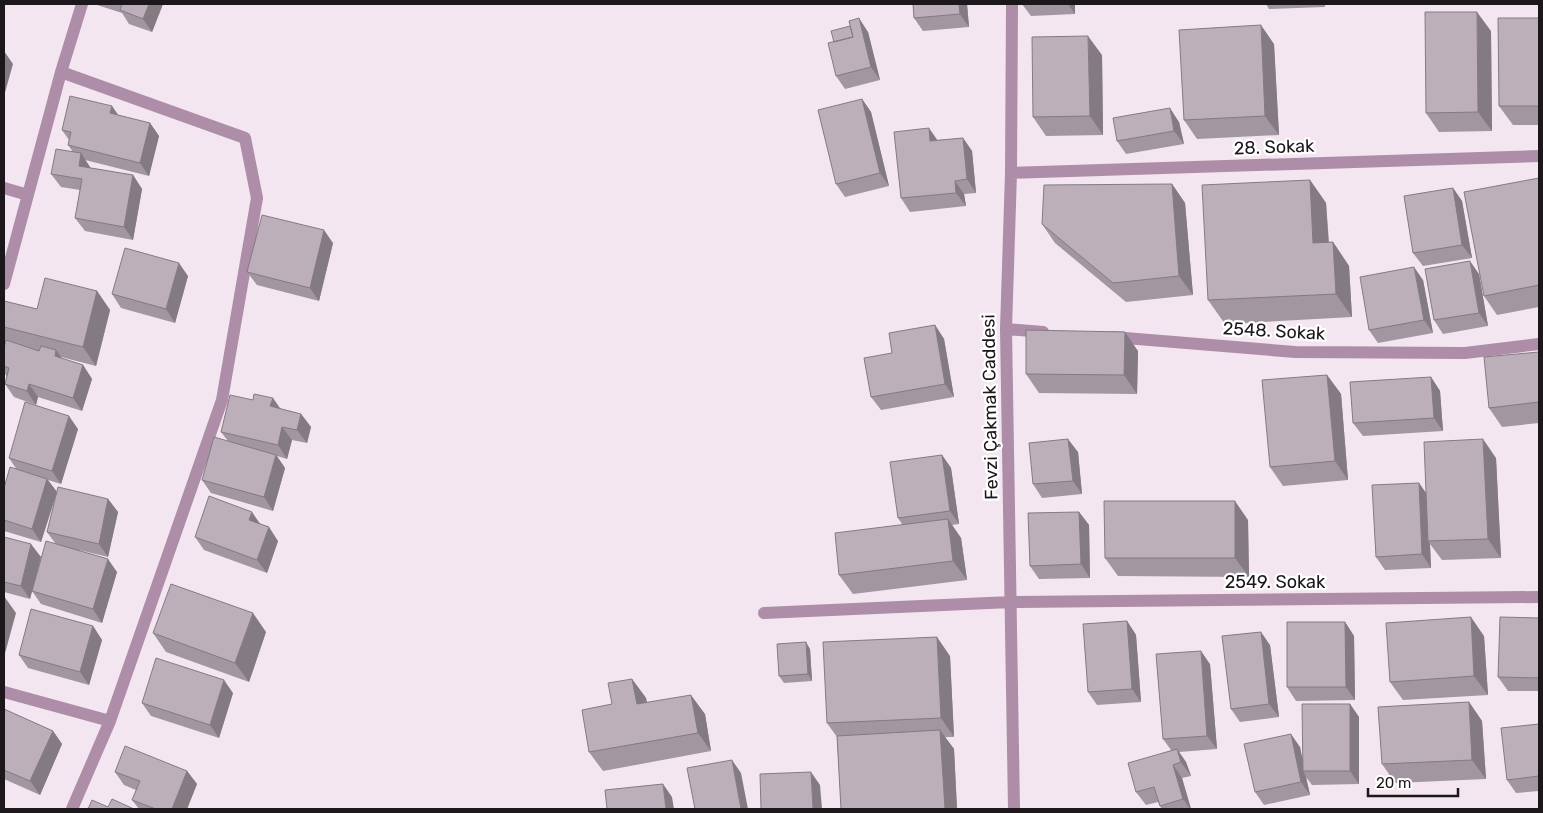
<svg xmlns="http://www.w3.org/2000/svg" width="1543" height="813" font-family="Rubik,sans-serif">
<rect width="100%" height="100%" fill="#f3e6f1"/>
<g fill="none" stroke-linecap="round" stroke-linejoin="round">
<path stroke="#ad8da8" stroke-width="12" d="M1012,4L1011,173L1006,329L1014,809
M61,72L245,138L257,198L222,400L110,721L72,809
M1011,173L1539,156
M4,188L28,195
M4,284L61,72L82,4
M1006,329L1043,332
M1113,337L1295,352L1465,353L1539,344
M764,613L1011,602L1539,597
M4,692L110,721"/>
</g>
<path fill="#a296a0" d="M97,4H163L152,32L129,24L122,13L97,5Z
M913,4H967L969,27L923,31L914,18Z
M1022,4H1075V14L1031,16Z
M1266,4H1325V7L1269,9Z
M1539,18V125H1513L1499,106Z
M1491,31L1492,131L1439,132L1426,113Z
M868,32L880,80L845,89L836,76Z
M1274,44L1279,135L1197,139L1184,120Z
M1102,55L1103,135L1046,136L1033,117Z
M862,99L871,112L889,186L845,197L836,184Z
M118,116L150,123L159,136L149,176L85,160L90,167V168L133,175L142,189L133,240L85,231L75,218L80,190L61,187L51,174L73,152L68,145L69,140L62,130Z
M1179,122L1184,144L1126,154L1117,141Z
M963,138L972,151L976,193L964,194L966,206L910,212L901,198L938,140Z
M1539,178V307L1497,315L1484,296Z
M1310,180L1326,203L1329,242H1333L1349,266L1352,317L1225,324L1208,300Z
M1172,184L1185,203L1193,295L1126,302L1055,243L1042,224Z
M1453,188L1462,201L1472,258L1423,266L1413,253Z
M333,243L319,301L257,285L247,272Z
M1479,274L1488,326L1443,334L1434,320Z
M188,276L175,323L121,308L112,294Z
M1423,280L1433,333L1378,343L1369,330Z
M97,291L110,310L96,366L61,357L62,359L83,365L92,379L82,411L38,397L36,405L14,397L5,384L7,377L4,372V348L6,342L4,339V301L37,309Z
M935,325L944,339L954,397L881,410L871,397L892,353Z
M1138,351L1137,394L1039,393L1026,374Z
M1539,352V423L1502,427L1489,408Z
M1327,375L1341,394L1348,480L1283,486L1270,467Z
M1431,377L1440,391L1443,431L1363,436L1353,423Z
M280,409L301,414L311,427L307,443L292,440L287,459L277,456L285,468L273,511L211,493L202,480L228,441L221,432Z
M78,429L61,484L48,480L57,492L41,542L4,531V488L17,470L9,458Z
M1078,452L1082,494L1042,498L1033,484Z
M942,455L951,468L959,524L952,525L961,538L967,580L853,594L839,575L902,524L898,518Z
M1496,458L1501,558L1442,560L1430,544L1431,568L1385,570L1376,557L1419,483L1426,493Z
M108,499L118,512L108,557L79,550L117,572L102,623L41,604L32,591L30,599L4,592V537L41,557L36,577L55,543L47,532Z
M1079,512L1089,525L1090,578L1039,579L1030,566Z
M1248,520L1249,577L1118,576L1105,558Z
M261,525L278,541L267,573L204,550L195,537Z
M1539,618V691H1508L1498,677Z
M1127,621L1136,635L1141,702L1097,705L1088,692Z
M1345,622L1354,636L1355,700L1296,701L1287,687Z
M93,626L102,640L89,685L28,668L19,655Z
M266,632L249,682L166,652L153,633Z
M1484,636L1488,695L1403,700L1390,682Z
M1270,645L1279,717L1240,722L1231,709Z
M810,649L812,681L784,683L779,676Z
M950,656L954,737H945L954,749L957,809H841L837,737L827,723Z
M1210,664L1217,749L1179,752L1186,762L1191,776L1182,778L1191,809H1162L1160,806L1158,802L1146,805L1136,792L1171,750L1163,739Z
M632,679L646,698L647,703L705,714L711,751L603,771L589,752L612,704Z
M233,693L219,738L151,716L142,703Z
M1469,702L1482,721L1486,779L1395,783L1382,764Z
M1350,704L1359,717V784L1312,785L1306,777L1310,795L1264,805L1255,792L1300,747L1302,758Z
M4,709L53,731L62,744L40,795L4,779Z
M1539,724V791L1516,793L1507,780Z
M187,771L197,784L187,809H139L132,800L136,790L124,785L115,772Z"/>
<path fill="#847a82" d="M149,4H163L152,32L143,19Z
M959,4H967L969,27L960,14Z
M1068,4H1075V14Z
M1477,12L1491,31L1492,131L1478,112Z
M859,18L868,32L880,80L871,67Z
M1261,25L1274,44L1279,135L1265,116Z
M1088,36L1102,55L1103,135L1090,116Z
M4,51L13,64L4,96Z
M862,99L871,112L889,186L880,173Z
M112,106L121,119L110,113Z
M1170,108L1179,122L1184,144L1174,131Z
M150,123L159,136L149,176L140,163Z
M929,128L938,141H930Z
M963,138L972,151L976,193L967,179Z
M81,153L90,167L88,179L79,166Z
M133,175L142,189L133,240L124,227Z
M1310,180L1326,203L1330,267L1313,243Z
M955,181L964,194L966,206L956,193Z
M1172,184L1185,203L1193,295L1179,276Z
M1453,188L1462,201L1472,258L1462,245Z
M324,230L333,243L319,301L310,288Z
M1333,242L1349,266L1352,317L1336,294Z
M1470,261L1479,274L1488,326L1479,313Z
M179,263L188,276L175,323L166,309Z
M1414,267L1423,280L1433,333L1424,320Z
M97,291L110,310L96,366L83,347Z
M935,325L944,339L954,397L945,384Z
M1125,332L1138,351L1137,394L1124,375Z
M56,350L66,364L55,356Z
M83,365L92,379L82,411L73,398Z
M1327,375L1341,394L1348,480L1335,461Z
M1431,377L1440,391L1443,431L1434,418Z
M29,384L38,397L36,405L27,391Z
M273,398L282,411L270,406Z
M301,414L311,427L307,443L297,430Z
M69,416L78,429L61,484L52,471Z
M282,427L292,440L287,459L278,445Z
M1068,439L1078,452L1082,494L1073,481Z
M1483,439L1496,458L1501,558L1488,539Z
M276,455L285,468L273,511L264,497Z
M942,455L951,468L959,524L950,511Z
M47,479L57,492L41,542L32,529Z
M1419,483L1428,496V541L1430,544L1431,568L1422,554Z
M108,499L118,512L108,557L99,544Z
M1235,501L1248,520L1249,577L1235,558Z
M252,512L261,525L249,520Z
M1079,512L1089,525L1090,578L1081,564Z
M948,519L961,538L967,580L953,561Z
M269,527L278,541L267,573L257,560Z
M31,544L41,557L30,599L21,586Z
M108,559L117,572L102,623L93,609Z
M4,596L16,613L4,657Z
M253,613L266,632L249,682L235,663Z
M1471,617L1484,636L1488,695L1474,676Z
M1127,621L1136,635L1141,702L1132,689Z
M1345,622L1354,636L1355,700L1346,687Z
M93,626L102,640L89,685L80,672Z
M1261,632L1270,645L1279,717L1269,704Z
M937,637L950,656L954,737L941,718Z
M806,642L810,649L812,681L808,674Z
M1201,651L1210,664L1217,749L1207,736Z
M632,679L646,698L651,723L637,704Z
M224,680L233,693L219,738L210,725Z
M691,695L705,714L711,751L698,733Z
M1469,702L1482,721L1486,779L1472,760Z
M1350,704L1359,717V784L1350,771Z
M940,730L954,749L957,809H945Z
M53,731L62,744L40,795L30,781Z
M1291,734L1300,747L1305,771H1303L1306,777L1310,795L1301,782Z
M1177,749L1186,762L1191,776L1181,762Z
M732,760L741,773L748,809H741Z
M1173,765L1182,778L1191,809H1190L1183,799Z
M187,771L197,784L187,809H172Z
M811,772L820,785L822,809H813Z
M663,784L672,797L674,809H666Z"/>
<path fill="#bcafba" stroke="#847a82" d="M122,4H149L143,19L120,10Z
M913,4H959L960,14L914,18Z
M1425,12H1477L1478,112L1426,113Z
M859,18L871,67L836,76L828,43L853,37L849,21Z
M1498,18H1539V106H1499Z
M1261,25L1265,116L1184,120L1179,30Z
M850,26L853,37L834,42L831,31Z
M1088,36L1090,116L1033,117L1032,37Z
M70,96L112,106L110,113L150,123L140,163L68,145L71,132L62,130Z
M862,99L880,173L836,184L818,110Z
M1170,108L1174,131L1117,141L1113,118Z
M929,128L930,141L963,138L967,179L955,181L956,193L901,198L894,132Z
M56,149L81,153L79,166L133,175L124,227L75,218L82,179L51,174Z
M1539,178V285L1484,296L1464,192Z
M1310,180L1313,243L1333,242L1336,294L1208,300L1202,185Z
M1172,184L1179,276L1113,283L1042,224L1044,185Z
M1453,188L1462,245L1413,253L1404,196Z
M262,215L324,230L310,288L247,272Z
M125,248L179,263L166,309L112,294Z
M1470,261L1479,313L1434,320L1425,269Z
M1414,267L1424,320L1369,330L1360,277Z
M45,278L97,291L83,347L4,327V301L37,309Z
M935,325L945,384L871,397L864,358L892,353L889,333Z
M1026,330L1125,332L1124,375L1026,374Z
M6,340L39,351L41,346L56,350L55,356L83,365L73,398L29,384L27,391L5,384L9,368L4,366V348Z
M1539,352V402L1489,408L1484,357Z
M1327,375L1335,461L1270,467L1262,380Z
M1431,377L1434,418L1353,423L1350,382Z
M254,394L273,398L270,406L301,414L297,430L282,427L278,445L221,432L230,395L253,400Z
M25,402L69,416L52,471L9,458Z
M214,437L276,455L264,497L202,480Z
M1068,439L1073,481L1033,484L1029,443Z
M1483,439L1488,539L1428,541L1424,442Z
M942,455L950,511L898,518L890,462Z
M10,467L47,479L32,529L4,520V488Z
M1419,483L1422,554L1376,557L1372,485Z
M58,487L108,499L99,544L47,532Z
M209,496L252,512L249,520L269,527L257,560L195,537Z
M1104,501H1235V558H1105Z
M1079,512L1081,564L1030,566L1028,513Z
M948,519L953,561L839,575L835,533Z
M4,537L31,544L21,586L4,582Z
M46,541L108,559L93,609L32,591Z
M171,584L253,613L235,663L153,633Z
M31,609L93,626L80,672L19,655Z
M1471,617L1474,676L1390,682L1386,623Z
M1500,617L1539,618V678L1498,677Z
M1127,621L1132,689L1088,692L1083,624Z
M1287,622H1345L1346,687H1287Z
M1261,632L1269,704L1231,709L1222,636Z
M937,637L941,718L827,723L823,642Z
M806,642L808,674L779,676L777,644Z
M1201,651L1207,736L1163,739L1156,654Z
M156,658L224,680L210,725L142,703Z
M632,679L637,704L691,695L698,733L589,752L582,710L612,704L608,683Z
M1469,702L1472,760L1382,764L1378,707Z
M1302,704H1350V771H1303Z
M4,709L53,731L30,781L4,770Z
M1539,724V776L1507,780L1501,728Z
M940,730L945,809H841L837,736Z
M1291,734L1301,782L1255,792L1244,744Z
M125,746L187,771L172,809H156L132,800L140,781L115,772Z
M1177,749L1181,762L1173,765L1183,799L1160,806L1154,787L1136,792L1128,763Z
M732,760L741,809H695L687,768Z
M811,772L813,809H761L760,774Z
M663,784L666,809H607L605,790Z
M112,799L134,809H88L92,800L108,807Z"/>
<g text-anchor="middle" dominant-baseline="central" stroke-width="4.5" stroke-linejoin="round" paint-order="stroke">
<g font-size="18" fill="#1c171b" stroke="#fff">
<text transform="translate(1274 147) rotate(-2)">28. Sokak</text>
<text transform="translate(1274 331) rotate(3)">2548. Sokak</text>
<text transform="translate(990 407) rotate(-91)">Fevzi Çakmak Caddesi</text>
<text x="1275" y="582">2549. Sokak</text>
</g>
</g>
<rect width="1543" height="813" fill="none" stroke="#1c171b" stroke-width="10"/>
<path d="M1368 788v8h90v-8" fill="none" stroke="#1c171b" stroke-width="2.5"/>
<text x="1376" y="788" font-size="15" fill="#1c171b" stroke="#ffffff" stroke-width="4" paint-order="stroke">20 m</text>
</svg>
